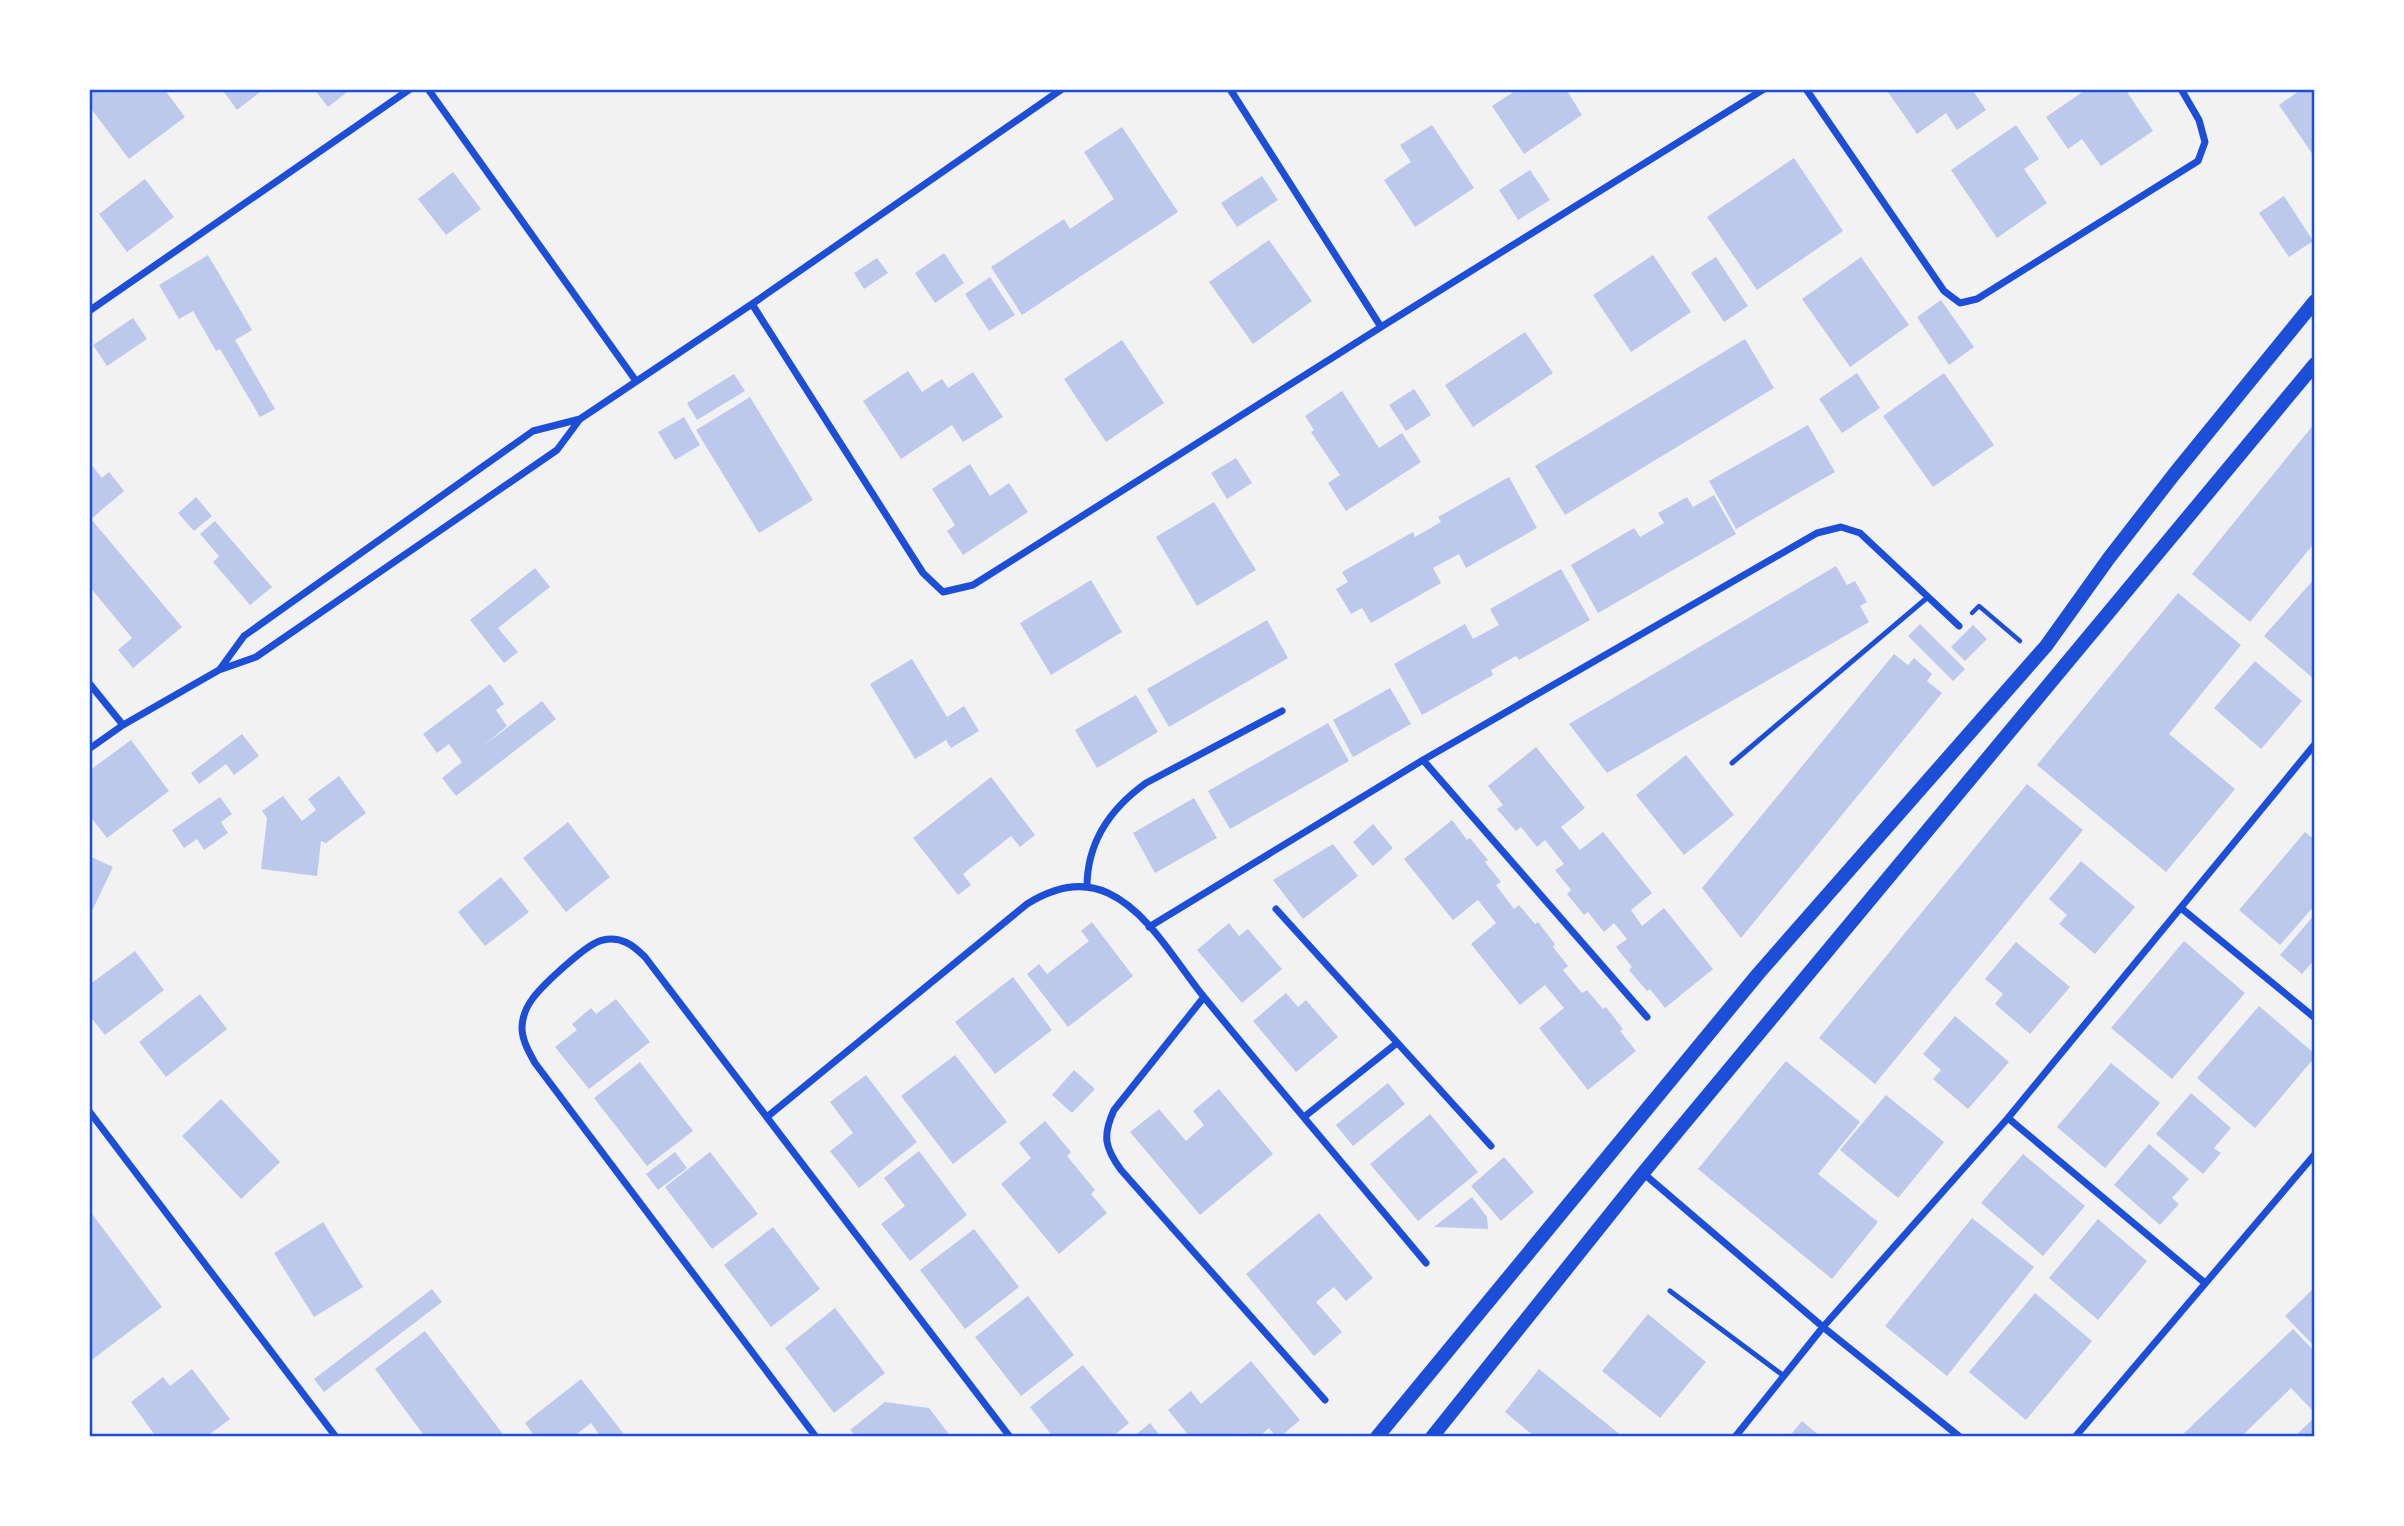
<svg xmlns="http://www.w3.org/2000/svg" width="2404" height="1526" font-family="Figtree,sans-serif">
<rect width="100%" height="100%" fill="#f2f2f2"/>
<path fill="#bdc9ec" d="M89,89H164L185,117L129,159L89,106Z
M222,89H264L237,110Z
M314,89H351L328,107Z
M1518,89H1566L1582,115L1524,154L1492,106Z
M1886,89H1972L1986,110L1957,130L1946,113L1917,134Z
M2087,89H2125L2153,131L2101,166L2082,139L2068,149L2046,117Z
M2302,89H2315V158L2279,105Z
M1432,125L1474,188L1415,227L1384,180L1411,162L1400,145Z
M2016,125L2039,159L2024,169L2047,203L1997,238L1951,170Z
M1122,127L1178,212L1022,315L991,267L1064,219L1070,229L1114,199L1084,152Z
M1794,158L1843,231L1757,290L1707,217Z
M1530,170L1550,200L1518,220L1499,190Z
M453,172L481,209L446,235L418,199Z
M1262,176L1278,200L1237,227L1221,203Z
M145,179L174,217L127,252L99,214Z
M2284,196L2313,241L2289,257L2259,213Z
M1269,240L1312,301L1253,344L1209,282Z
M944,253L964,283L935,303L915,273Z
M208,255L252,330L235,340L275,409L260,417L220,349L216,351L193,311L179,319L159,285Z
M1653,255L1691,312L1631,352L1593,295Z
M1716,257L1748,306L1724,322L1691,273Z
M1861,257L1909,325L1850,367L1802,299Z
M877,258L888,273L864,289L854,273Z
M990,277L1015,315L989,331L965,294Z
M1941,300L1974,347L1949,365L1917,317Z
M133,318L147,339L107,366L93,345Z
M1525,332L1553,373L1473,427L1445,385Z
M1745,339L1774,388L1565,515L1535,466Z
M1122,340L1164,403L1106,442L1064,379Z
M908,371L922,392L942,379L948,388L973,372L1003,417L963,442L952,425L901,459L863,401Z
M1857,373L1880,408L1842,433L1819,399Z
M1944,373L1994,445L1933,487L1883,416Z
M734,374L745,391L697,420L687,403Z
M1414,389L1431,415L1406,431L1389,405Z
M1342,391L1379,448L1402,433L1421,462L1346,511L1328,483L1340,475L1311,432L1314,430L1305,416Z
M750,397L813,500L759,533L696,430Z
M684,417L700,445L675,460L658,432Z
M2315,423V542L2250,622L2192,574Z
M1808,425L1835,472L1736,529L1709,481Z
M1236,458L1252,483L1227,499L1211,473Z
M89,462L102,478L109,472L124,491L91,519L182,627L133,668L118,650L132,638L89,586Z
M970,464L990,496L1009,483L1028,512L963,555L947,531L955,525L932,489Z
M1509,477L1537,528L1466,568L1459,554L1433,568L1441,583L1371,623L1362,608L1351,614L1336,589L1348,582L1342,572L1413,532L1415,537L1441,522L1438,517Z
M1714,495L1736,534L1598,613L1571,565L1634,528L1640,537L1664,523L1658,513L1687,497L1693,507Z
M196,497L212,516L194,531L178,513Z
M1214,502L1256,570L1197,606L1156,537Z
M215,521L272,587L250,605L213,562L219,556L200,534Z
M1836,566L1847,585L1855,581L1867,602L1860,606L1869,622L1607,773L1569,724Z
M535,568L550,587L498,628L518,652L504,663L470,620Z
M1561,569L1590,620L1519,660L1516,656L1491,670L1493,675L1422,715L1394,664L1465,624L1473,639L1499,625L1490,609Z
M2315,578V680L2264,636Z
M1091,580L1122,632L1051,675L1020,623Z
M2178,593L2241,645L2169,734L2235,789L2166,872L2037,765Z
M1267,620L1288,658L1169,727L1147,689Z
M1920,624L1965,669L1953,681L1908,636Z
M1973,625L1987,639L1965,661L1951,647Z
M1894,654L1908,665L1914,658L1932,674L1927,681L1942,693L1741,938L1702,888Z
M912,659L947,717L964,706L979,731L951,748L946,740L915,759L870,684Z
M2255,661L2302,701L2261,749L2214,708Z
M490,684L504,704L496,710L507,726L482,747L542,701L556,719L456,796L442,778L462,762L449,744L437,753L423,734Z
M1390,688L1411,724L1353,757L1333,720Z
M1136,695L1158,732L1097,768L1075,730Z
M1328,723L1349,761L1230,829L1208,791Z
M242,734L259,756L234,775L226,764L199,784L191,773Z
M131,740L169,791L107,838L89,815V771Z
M1536,747L1585,808L1561,827L1580,850L1603,832L1652,893L1631,910L1642,926L1664,908L1713,969L1665,1008L1650,989L1647,991L1629,970L1632,967L1616,947L1627,939L1614,923L1604,932L1588,912L1584,915L1567,894L1571,890L1555,870L1564,864L1545,840L1537,847L1521,827L1516,831L1497,809L1503,805L1488,786Z
M1686,755L1734,815L1684,855L1636,795Z
M339,776L366,813L326,843L321,841L317,876L261,869L267,818L262,811L283,796L302,821L316,810L308,799Z
M991,777L1035,835L1020,847L1011,836L963,874L971,885L958,895L913,838Z
M2027,784L2083,830L1875,1084L1819,1038Z
M220,797L232,814L221,822L228,833L204,850L197,839L184,848L172,830Z
M1194,798L1217,838L1155,873L1133,833Z
M1452,820L1467,840L1470,838L1488,860L1485,862L1501,882L1496,885L1514,909L1519,905L1535,924L1538,922L1555,944L1553,947L1568,966L1563,970L1582,993L1587,990L1603,1009L1606,1007L1623,1029L1620,1031L1636,1051L1588,1090L1539,1028L1564,1008L1545,985L1520,1005L1471,944L1496,923L1478,900L1453,920L1404,859Z
M568,822L610,877L566,912L523,858Z
M1373,824L1393,848L1373,866L1353,842Z
M2305,832L2315,840V905L2280,945L2239,910Z
M1333,844L1358,876L1303,919L1273,880Z
M89,856L113,867L89,917Z
M2081,861L2135,907L2095,954L2059,924L2067,915L2049,899Z
M501,877L529,912L485,946L458,912Z
M2315,914V959L2302,974L2280,955Z
M1092,922L1133,976L1068,1027L1027,974L1039,964L1047,974L1089,941L1081,931Z
M1229,923L1239,936L1248,929L1282,969L1242,1003L1197,950Z
M2184,941L2245,993L2172,1079L2111,1028Z
M2016,942L2070,987L2030,1034L1995,1004L2003,994L1985,979Z
M135,951L164,990L105,1035L89,1015V985Z
M1013,977L1052,1030L995,1074L955,1022Z
M1286,993L1298,1007L1306,1000L1338,1037L1296,1072L1253,1021Z
M200,994L227,1029L166,1077L139,1042Z
M616,999L650,1042L589,1089L555,1047L577,1030L572,1024L591,1008L596,1014Z
M2259,1006L2315,1054V1057L2255,1128L2197,1078Z
M1955,1016L2009,1062L1968,1109L1933,1079L1941,1070L1923,1054Z
M955,1055L1007,1122L953,1164L901,1096Z
M1786,1061L1860,1122L1818,1174L1878,1222L1832,1279L1698,1169Z
M640,1062L693,1131L647,1166L594,1098Z
M2111,1063L2160,1103L2105,1168L2057,1127Z
M1074,1070L1095,1089L1072,1113L1052,1095Z
M866,1075L917,1142L859,1188L830,1151L853,1133L830,1102Z
M1388,1083L1405,1104L1353,1146L1336,1125Z
M1219,1089L1273,1154L1200,1215L1130,1132L1159,1109L1186,1141L1204,1125L1193,1111Z
M2191,1093L2231,1128L2214,1148L2221,1153L2203,1174L2156,1134Z
M1886,1095L1944,1142L1898,1198L1840,1150Z
M221,1099L280,1162L241,1199L182,1136Z
M1430,1114L1478,1172L1418,1221L1370,1164Z
M1045,1121L1071,1152L1067,1156L1095,1190L1091,1194L1107,1213L1059,1254L1001,1184L1031,1158L1019,1143Z
M2149,1144L2189,1179L2172,1198L2179,1204L2160,1225L2114,1185Z
M919,1151L967,1215L910,1261L881,1224L905,1206L884,1178Z
M675,1152L687,1168L658,1190L646,1174Z
M710,1152L758,1214L712,1249L665,1187Z
M2023,1154L2085,1206L2043,1256L1981,1203Z
M1504,1157L1534,1192L1501,1221L1471,1186Z
M1472,1197L1487,1217L1488,1229L1434,1227Z
M89,1210L162,1307L89,1362Z
M1319,1213L1373,1278L1346,1301L1334,1287L1316,1302L1342,1332L1314,1356L1246,1274Z
M1972,1218L2034,1267L1947,1376L1885,1326Z
M2098,1219L2147,1261L2098,1320L2049,1278Z
M323,1222L363,1287L314,1317L274,1253Z
M773,1227L820,1289L771,1327L724,1265Z
M974,1229L1019,1287L965,1329L920,1270Z
M2315,1287V1347L2285,1316Z
M432,1289L442,1302L324,1392L314,1379Z
M2035,1293L2092,1341L2026,1420L1969,1372Z
M1028,1296L1074,1355L1021,1396L975,1337Z
M835,1308L885,1373L834,1413L785,1348Z
M1648,1314L1706,1362L1660,1418L1602,1371Z
M2293,1329L2315,1352V1413L2291,1388L2241,1437H2180Z
M425,1331L505,1437H425L375,1369Z
M1251,1361L1300,1420L1280,1437H1276L1269,1428L1259,1437H1250L1246,1433L1242,1437H1190L1168,1410L1191,1391L1201,1404Z
M1083,1365L1129,1423L1112,1437H1053L1030,1407Z
M192,1369L230,1419L206,1437H150L154,1434L131,1402L163,1377L170,1386Z
M1539,1369L1623,1437H1535L1505,1412Z
M581,1379L626,1437H601L591,1423L573,1437H535L525,1423Z
M885,1402L929,1408L951,1437H856L850,1430Z
M2315,1417V1437H2294Z
M1802,1421L1821,1437H1789Z
M1150,1423L1161,1437H1133Z"/>
<g fill="none" stroke-linecap="round" stroke-linejoin="round">
<path stroke="#1d4ed8" stroke-width="4.5" d="M1972,613L1979,606L2020,641"/>
<path stroke="#1d4ed8" stroke-width="5" d="M1732,763L1928,597
M1670,1291L1784,1376"/>
<path stroke="#1d4ed8" stroke-width="7" d="M428,89L636,381
M1230,89L1381,327
M1806,89L1944,291L1960,303L1977,299L2198,161L2205,142L2199,120L2181,89
M752,304L923,573L943,592L973,585L1381,327L1764,89
M89,311L410,89
M220,669L244,636L533,431L580,419
M89,683L123,725
M89,749L123,725L219,670L256,657L557,450L580,419L752,304L1062,89
M1423,760L1647,1017
M1087,887C1087,842 1111,808 1146,783L1282,711
M2181,908L2315,1018
M1276,909L1491,1146
M1149,927L1423,760L1817,533L1841,527L1860,533L1959,626
M1204,997L1114,1110C1102,1136 1105,1148 1121,1170L1325,1400
M89,1111L336,1437
M767,1117L1027,904C1051,889 1080,880 1108,893C1149,912 1176,963 1204,997C1277,1087 1352,1174 1426,1263
M1304,1117L1397,1043
M2008,1118L2205,1283
M1643,1173L1823,1327L1960,1437
M816,1437L535,1063C529,1052 522,1040 522,1028C522,1017 527,1006 533,998C543,985 588,942 603,940C621,936 633,945 645,957L1010,1437
M1735,1437L1823,1327L2008,1118L2315,744
M2075,1437L2315,1154"/>
<path stroke="#1d4ed8" stroke-width="14" d="M1377,1437L1758,974L2046,646L2109,558L2175,473L2315,301
M1432,1437L1643,1173L2315,364"/>
</g>
<rect width="2404" height="1526" fill="none" stroke="#ffffff" stroke-width="182"/>
<rect x="91" y="91" width="2222" height="1344" fill="none" stroke="#1d4ed8" stroke-width="2.5"/>
</svg>
